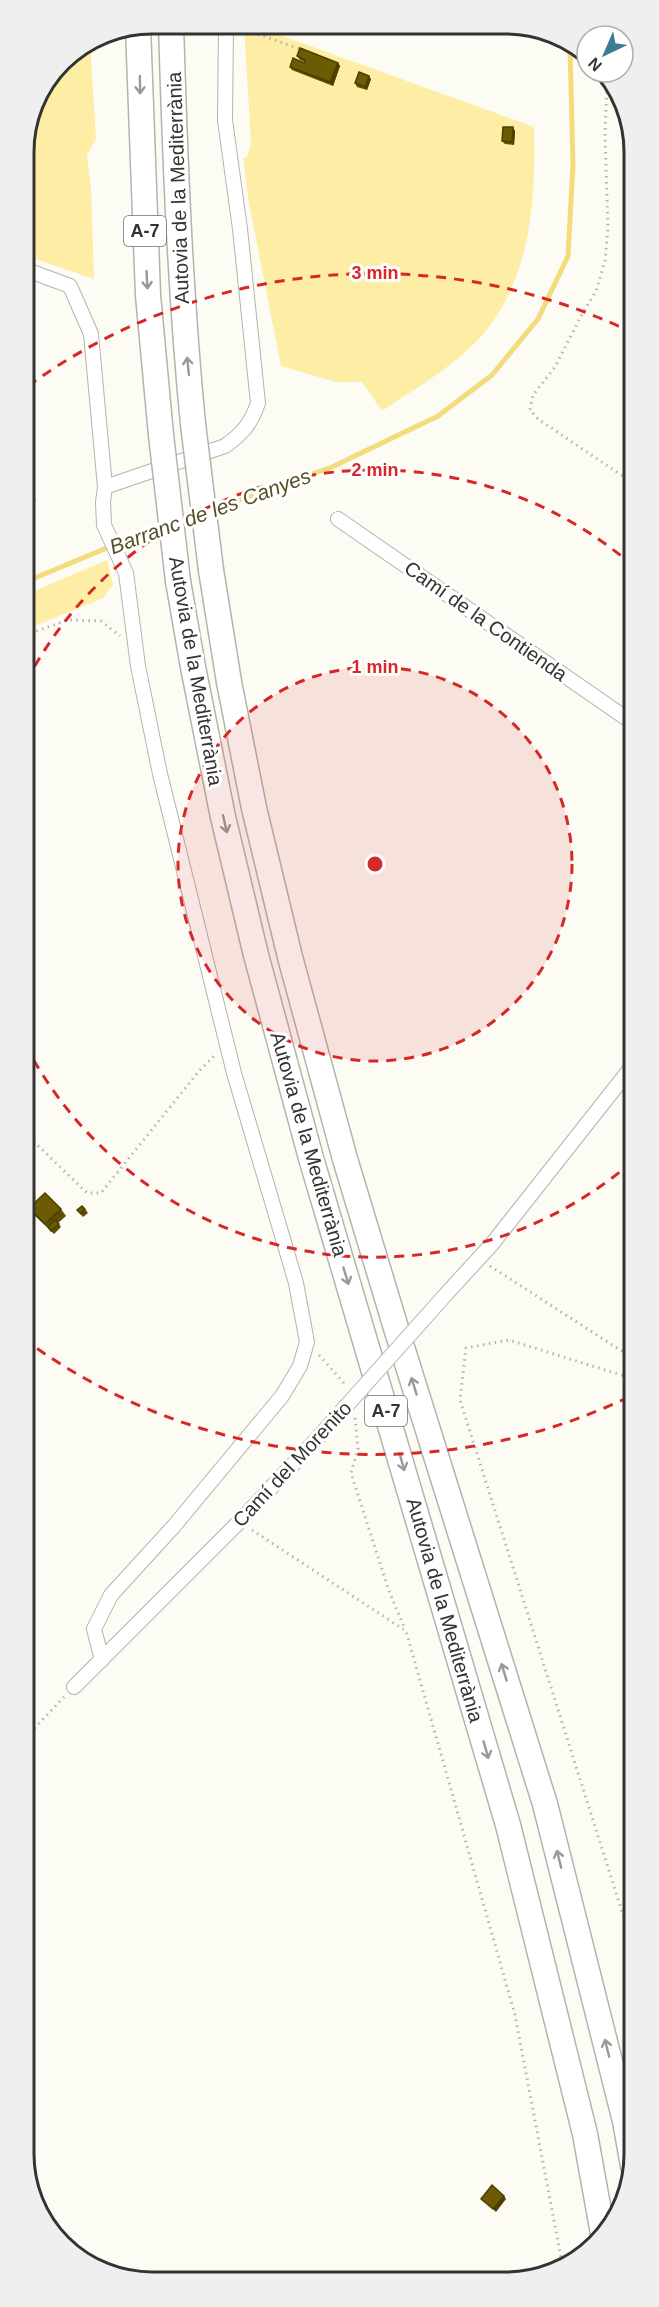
<svg xmlns="http://www.w3.org/2000/svg" width="659" height="2307" font-family="Helvetica,sans-serif">
<rect width="100%" height="100%" fill="#fcfbf4"/>
<path fill="#feeda5" d="M244,25H252L534,127C536,202 531,286 475,343C448,370 413,390 382,411L362,382H336L281,366L249,203L243,158L247,157L251,143Z
M90,42L96,138L87,155L91,188L94,279L24,255V144L34,103L62,61Z
M107,560L113,585L103,598L25,630V595Z"/>
<g fill="none" stroke-linecap="round" stroke-linejoin="round">
<path stroke="#f3dc7b" stroke-width="5" d="M209,511L332,467L438,416L492,375L538,319L568,256L573,165L570,47
M178,522L197,516
M25,582L114,545L166,527"/>
<defs>
<path id="minor" d="M24,269L70,286L91,334L105,487L103,502L104,525L126,573L138,666L160,774L234,1073L296,1283L307,1342L300,1366L282,1396L174,1526L111,1595L94,1629L102,1660
M105,487L225,446C242,434 251,424 258,403L240,229L225,120L226,24
M338,519L633,723
M448,1292L492,1244L634,1064
M74,1687L239,1522L315,1441"/>
<path id="motorway" d="M171,24C175,158 180,291 193,424
M138,27L148,295L161,435
M211,570L229,682L254,808L290,957L345,1159L396,1328L545,1804L625,2121L633,2166
M178,581L193,667L223,817L256,955L311,1158L508,1825L585,2134L604,2239"/>
</defs>
<use href="#minor" stroke="#b4b3ad" stroke-width="16"/>
<use href="#motorway" stroke="#b4b3ad" stroke-width="27"/>
<path stroke="#b5b4af" stroke-width="3" stroke-dasharray="1.5 4.5" stroke-linecap="butt" d="M241,28L303,50
M607,80L605,137L608,226L605,261L596,291L580,318L555,367L533,395L530,410L538,419L633,483
M25,507L38,496
M25,635L68,620L101,621L120,636
M25,1133L87,1193H101L199,1071L214,1056
M490,1266L634,1359
M319,1355L343,1382L344,1387
M634,1379L509,1340L466,1348L460,1400L630,1937L635,1960
M355,1418L358,1449L351,1473L389,1591L405,1629
M252,1530L406,1631L515,2015L562,2263
M26,1737L64,1697"/>
<use href="#minor" stroke="#fff" stroke-width="14"/>
<use href="#motorway" stroke="#fff" stroke-width="24"/>
<defs>
<path id="minor-bridge" d="M315,1441L448,1292"/>
<path id="motorway-bridge" d="M193,424L211,570
M161,435L178,581"/>
</defs>
<use href="#minor-bridge" stroke="#b4b3ad" stroke-width="16" stroke-linecap="butt"/>
<use href="#motorway-bridge" stroke="#b4b3ad" stroke-width="27" stroke-linecap="butt"/>
<use href="#minor-bridge" stroke="#fff" stroke-width="14"/>
<use href="#motorway-bridge" stroke="#fff" stroke-width="24"/>
</g>
<path fill="#5d4e02" d="M297,56L338,63L340,66L333,86L292,70L290,67L304,63L305,62L300,60Z
M371,79L367,90L357,87L355,83Z
M515,131L514,145L505,144L502,141Z
M25,1160L34,1169L25,1178Z
M29,1208L61,1209L66,1216L58,1223L61,1227L54,1234L34,1215Z
M85,1209L88,1213L83,1217L77,1210Z"/>
<path fill="#4c4001" d="M338,63L340,66L333,86L330,82Z
M369,76L371,79L367,90L365,87Z
M513,127L515,131L514,145L512,142Z
M504,2196L506,2199L496,2212L493,2209Z"/>
<path fill="#6c5b02" stroke="#4c4001" stroke-width="1.5" d="M300,48L338,63L330,82L290,67L293,58L304,63L305,60L297,56Z
M359,72L369,76L365,87L355,83Z
M503,127H513L512,142L502,141Z
M25,1160L32,1166L25,1172Z
M45,1193L61,1209L45,1224L29,1208Z
M82,1206L85,1209L81,1214L77,1210Z
M55,1220L59,1224L51,1231L48,1227Z
M492,2185L504,2196L493,2209L481,2199Z"/>
<defs><path id="oneway-shaft" d="M-6 0H5M1.5-3L5.5 0L1.5 3" fill="none" stroke-width="1.6" stroke-linecap="round" stroke-linejoin="round" transform="scale(1.5)"/></defs>
<g stroke="#9a9998">
<use href="#oneway-shaft" transform="translate(140 85) rotate(89)"/>
<use href="#oneway-shaft" transform="translate(147 280) rotate(87)"/>
<use href="#oneway-shaft" transform="translate(188 366) rotate(-96)"/>
<use href="#oneway-shaft" transform="translate(225 824) rotate(77)"/>
<use href="#oneway-shaft" transform="translate(346 1276) rotate(73)"/>
<use href="#oneway-shaft" transform="translate(414 1386) rotate(-107)"/>
<use href="#oneway-shaft" transform="translate(402 1462) rotate(74)"/>
<use href="#oneway-shaft" transform="translate(504 1672) rotate(-107)"/>
<use href="#oneway-shaft" transform="translate(486 1750) rotate(74)"/>
<use href="#oneway-shaft" transform="translate(559 1859) rotate(-104)"/>
<use href="#oneway-shaft" transform="translate(607 2048) rotate(-104)"/>
</g>
<circle cx="375" cy="864" r="197" fill="#d62828" fill-opacity=".12"/>
<g fill="none" stroke="#d62828" stroke-width="3" stroke-dasharray="10 8">
<circle cx="375" cy="864" r="197"/>
<path d="M633 1161A394 394 0 0 1 26 1046M26 682A394 394 0 0 1 631 564"/>
<path d="M629 1397A591 591 0 0 1 28 1342M28 386A591 591 0 0 1 629 331"/>
</g>
<g text-anchor="middle" dominant-baseline="central" stroke-width="6" stroke-linejoin="round" paint-order="stroke">
<g fill="#fff" stroke="#71706f" stroke-width="1.5">
<rect x="124" y="216" width="42" height="30" rx="4.5"/>
<rect x="365" y="1396" width="42" height="30" rx="4.5"/>
</g>
<g font-size="18" font-weight="bold" fill="#343331">
<text x="145" y="231">A-7</text>
<text x="386" y="1411">A-7</text>
</g>
<g font-size="20" fill="#343331" stroke="#fff">
<text transform="translate(178 188) rotate(-92)">Autovia de la Mediterrània</text>
<text transform="translate(486 621) rotate(35)">Camí de la Contienda</text>
<text transform="translate(196 671) rotate(80)">Autovia de la Mediterrània</text>
<text transform="translate(309 1144) rotate(74)">Autovia de la Mediterrània</text>
<text transform="translate(292 1464) rotate(-47)">Camí del Morenito</text>
<text transform="translate(445 1610) rotate(74)">Autovia de la Mediterrània</text>
</g>
<g font-size="21" font-style="italic" fill="#584e25" stroke="#fff">
<text transform="translate(210 511) rotate(-20)">Barranc de les Canyes</text>
</g>
</g>
<path d="M0 0H659V2307H0ZM152 34H506A118 118 0 0 1 624 152V2154A118 118 0 0 1 506 2272H152A118 118 0 0 1 34 2154V152A118 118 0 0 1 152 34Z" fill="#efefef" fill-rule="evenodd"/>
<path fill="none" stroke="#343331" stroke-width="3" d="M152 34H506A118 118 0 0 1 624 152V2154A118 118 0 0 1 506 2272H152A118 118 0 0 1 34 2154V152A118 118 0 0 1 152 34Z"/>
<circle cx="375" cy="864" r="9" fill="#d62828" stroke="#fff" stroke-width="3"/>
<g font-size="18" text-anchor="middle" font-weight="bold" fill="#d62828" stroke="#fff" stroke-width="6" stroke-linejoin="round" paint-order="stroke">
<text x="375" y="279">3 min</text>
<text x="375" y="476">2 min</text>
<text x="375" y="673">1 min</text>
</g>
<g transform="translate(605 54) rotate(224)"><circle r="28" fill="#ffffff" stroke="#aeadad" stroke-width="1.5"/>
<path d="M0-4.5L10 22L0 15L-10 22Z" fill="#3c7b90"/>
<text y="-9" font-size="16" font-weight="bold" text-anchor="middle" fill="#343331">N</text>
</g>
</svg>
